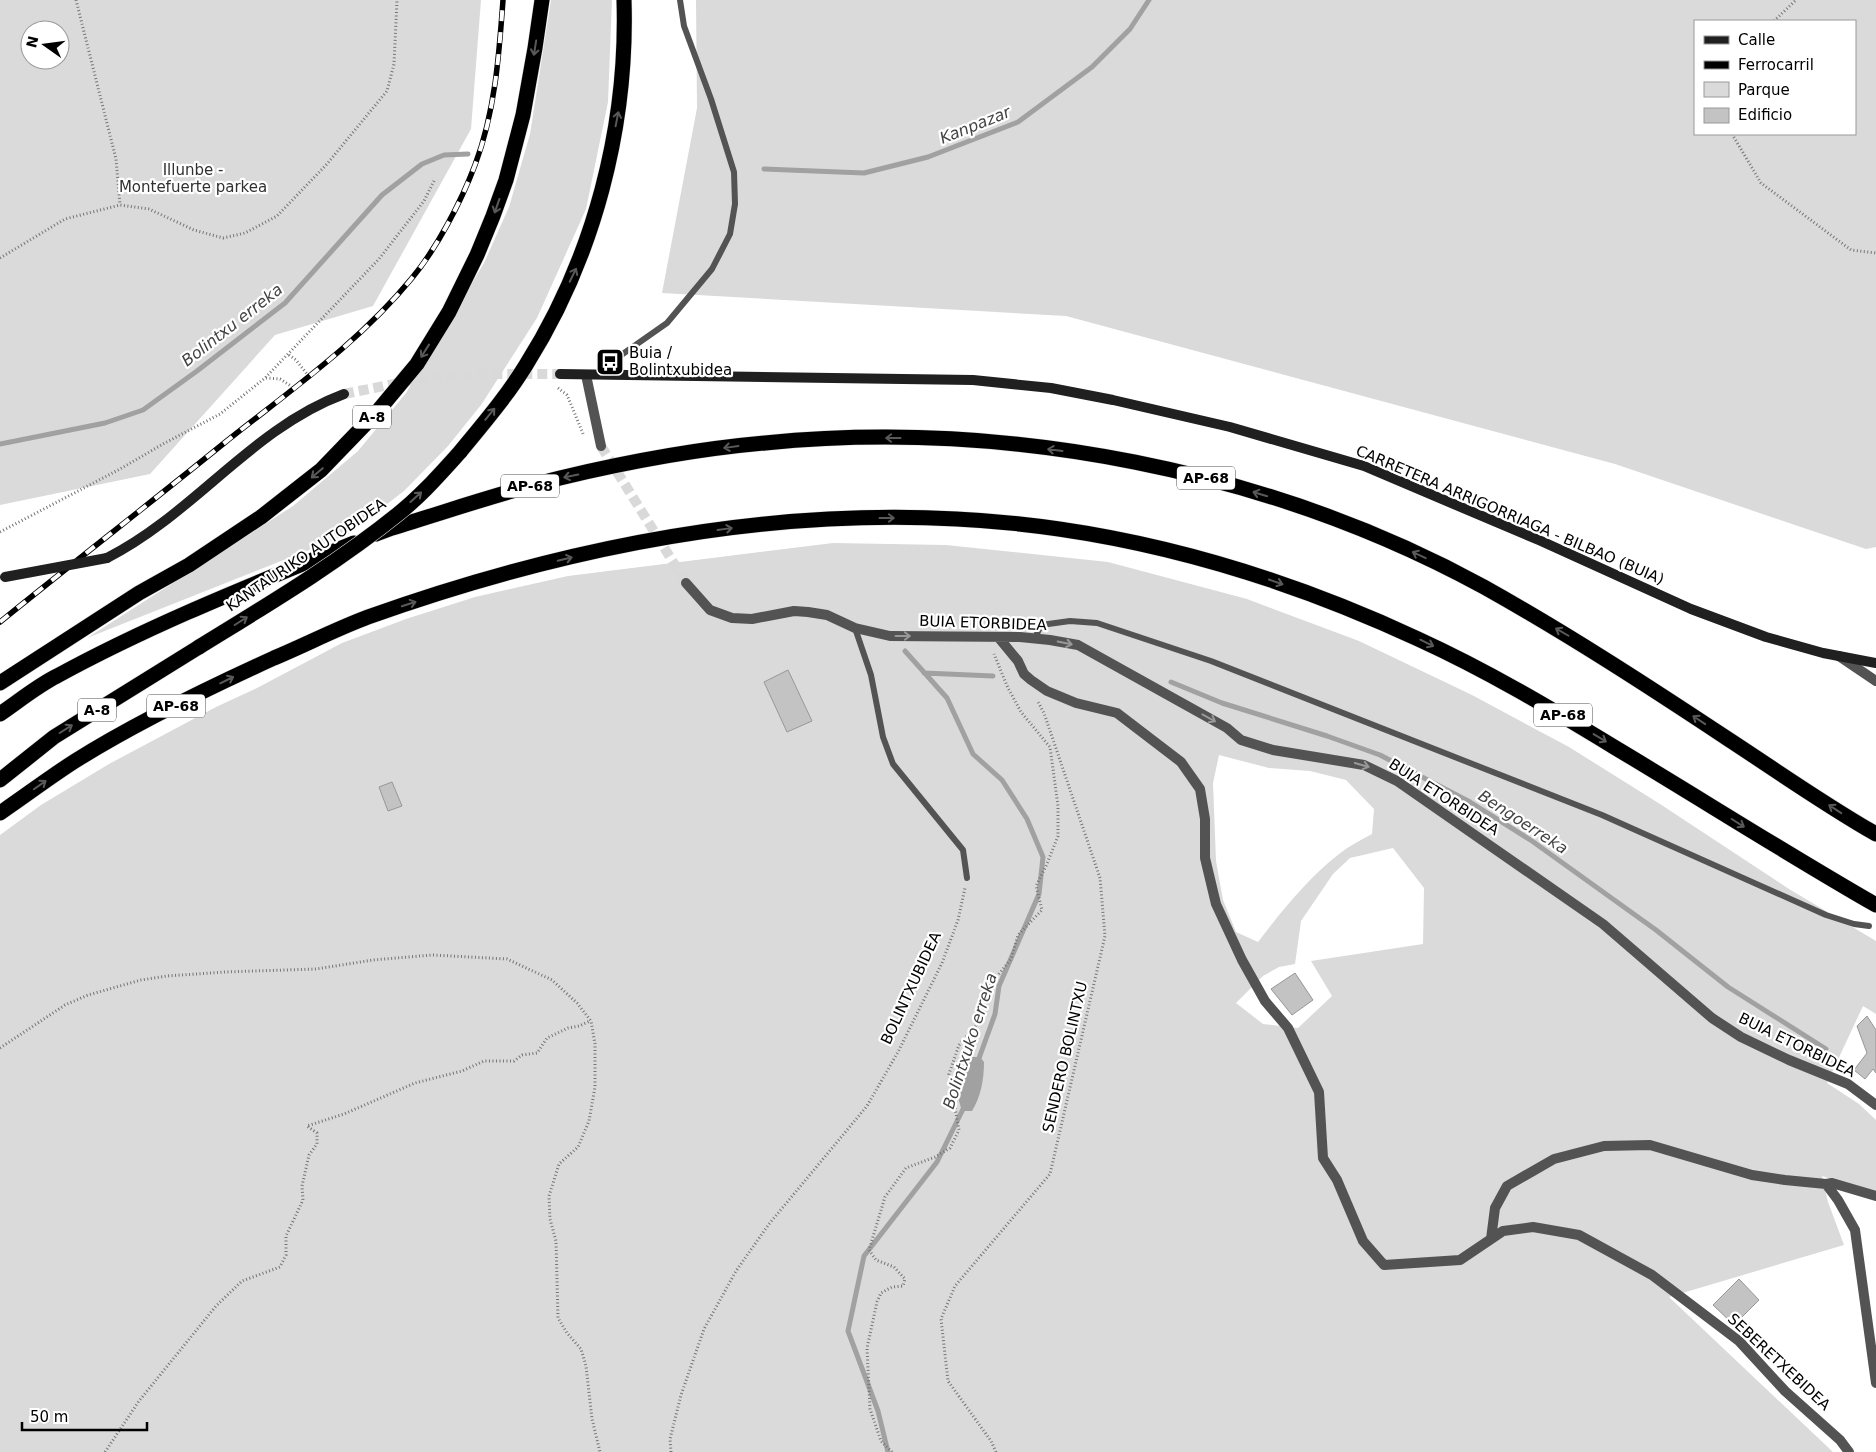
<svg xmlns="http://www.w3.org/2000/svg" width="1876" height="1452" font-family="'DejaVu Sans',sans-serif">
<rect width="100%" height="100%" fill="#fff"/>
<path fill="#dadada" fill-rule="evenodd" d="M0,0H481L471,129L373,306L275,335L150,474L0,505ZM30,30H60V60H30Z
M551,0H612L608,102L586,209L537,318L481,405L448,446L404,491L347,535L87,638L293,506L358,451L406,393L484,263L509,207L530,134Z
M696,0H1876V547L1866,549L1615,464L1066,316L662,293L697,108ZM1695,21H1855V134H1695Z
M833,543L946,545L1108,562L1247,599L1359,641L1472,695L1569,747L1660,804L1789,889L1876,941V1014L1863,1006L1827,1083L1859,1104L1876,1120V1194L1822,1176L1828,1202L1844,1245L1669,1297L1833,1452H0V835L41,805L109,764L216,707L257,688L342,643L406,619L475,597L568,576ZM1219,755L1269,768L1310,771L1346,780L1374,809L1372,834C1361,840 1349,846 1339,854C1307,879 1282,911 1258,942L1236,932L1223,900L1216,861L1213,783ZM1393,848L1424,888L1423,944L1311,961L1332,996L1298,1028L1263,1024L1236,1003L1263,976L1279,967L1295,964L1301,921L1333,874L1350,858Z"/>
<path fill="#a1a1a1" d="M972,1057H980L984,1062C984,1079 981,1096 972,1111H962C954,1086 955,1076 972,1057Z"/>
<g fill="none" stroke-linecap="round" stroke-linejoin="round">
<path stroke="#a1a1a1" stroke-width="5" d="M764,169L864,173L928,157L1018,122L1092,67L1130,29L1149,0
M0,444L105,423L143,410L197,371L285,303L382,195L422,164L444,155L468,154
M905,651L947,698L973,754L1002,780L1027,819L1043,857L1039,894L999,986L995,1014L978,1061
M924,673L993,676
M1171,682L1222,703L1327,736L1380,755L1470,802L1532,841L1656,930L1728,987L1826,1049
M888,1452L878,1411L848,1331L864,1256L937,1162L965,1105"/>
</g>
<path fill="#c3c3c3" stroke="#979797" d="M788,670L812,721L787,732L764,682Z
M392,782L402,806L388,811L379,787Z
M1295,973L1313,1000L1292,1015L1271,989Z
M1867,1016L1876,1030V1073L1873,1069L1865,1079L1854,1070L1867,1053L1857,1026Z
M1739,1279L1759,1300L1734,1325L1713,1305Z"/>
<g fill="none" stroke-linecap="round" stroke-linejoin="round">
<path stroke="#d9d9d9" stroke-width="10" stroke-dasharray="10 5" stroke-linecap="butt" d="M601,446L686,583"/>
<path stroke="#d9d9d9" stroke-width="10" stroke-dasharray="10 5" stroke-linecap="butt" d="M344,394L423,378L490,374H560"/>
<defs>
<path id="highway" d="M460,452C483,424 507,396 526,365C594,257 628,127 624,0
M376,534L392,528C448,511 503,492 560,478C627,462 697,449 765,443C1007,419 1270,470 1484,587C1568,634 1648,686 1728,739C1777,771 1825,805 1876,834
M0,683L139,593L189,565L261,517L321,470L377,412L417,364L449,312L477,255L493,216L506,180L523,115L535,48L542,0
M0,714C19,701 37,686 57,676C152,624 254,584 354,543
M0,780L54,737L199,647
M0,813C25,796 50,777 75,761C137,722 208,688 274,658C305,645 336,629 368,617C587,539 826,495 1059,529C1183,547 1304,586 1418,639C1486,670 1550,708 1614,747C1701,799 1787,854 1876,905"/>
</defs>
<use href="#highway" stroke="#dbdbdb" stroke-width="16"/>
<path stroke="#757575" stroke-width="3" stroke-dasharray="1 2.5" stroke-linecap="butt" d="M76,0L116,159L120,205
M1774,21L1796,0
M1732,134L1761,183L1851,250L1876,253
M0,258L65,219L120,205L149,209L194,230L223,238L245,233L277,216L327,164L387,91L394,64L397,0
M289,355L296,360L307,374
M266,378L280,379L291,386
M558,388L567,395L584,436
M0,532L120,469L163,444L220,414L265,378L379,259L424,201L435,179
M0,1048L65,1005L88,995L141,980L167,976L224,972L316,969L373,960L432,955L507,959L552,980L577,1003L591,1021L595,1044V1087L589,1121L578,1147L559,1164L549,1196L550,1219L556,1241L558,1318L567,1333L581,1349L586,1366L592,1419L600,1452
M105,1452L139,1401L216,1306L242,1281L280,1267L286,1255V1236L303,1200L302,1186L309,1155L317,1144V1133L307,1126L344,1114L415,1083L462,1071L484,1061H514L522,1055L537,1053L547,1038L568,1028L579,1026L590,1021
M671,1452L670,1439L681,1395L704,1329L736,1271L769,1224L867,1106L898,1052L942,963L958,920L965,888
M892,1452L881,1441L870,1409L867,1348L877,1302L881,1293L892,1287L903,1286L905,1279L894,1267L876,1260L869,1250L885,1197L906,1168L935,1157L950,1148L959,1130L949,1074L959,1045L984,1017L990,985L1011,959L1018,935L1042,910L1036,886L1046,866L1058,836V806L1050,747L1021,712L1008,688L994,654
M996,1452L991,1441L948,1381L941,1319L955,1286L1050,1174L1105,936L1100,878L1044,713L1037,700"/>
<path stroke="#535353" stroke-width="6" d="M611,375L617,358L667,323L712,269L730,234L735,204L734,172L711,99L684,26L680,0
M855,628L871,675L883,737L893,764L963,850L967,878
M1035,638L1041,625L1070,621L1097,623L1211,661L1602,815L1826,915L1854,924L1869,926"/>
<path stroke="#535353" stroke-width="10" d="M586,375L601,446
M686,583L710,610L732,618L752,619L794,611L808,612L827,615L855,628L890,636L1020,637L1050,640L1078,645L1227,728L1241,740L1273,750L1364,765L1397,781L1603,924L1712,1018L1741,1037L1789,1060L1848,1084L1876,1105
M999,638L1018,661L1024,674L1031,680L1047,691L1076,703L1117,713L1181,762L1200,789L1205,819V858L1216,904L1242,960L1265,1001L1288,1028L1319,1092L1323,1158L1337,1180L1363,1241L1384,1265L1460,1260L1503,1231L1533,1227L1579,1235L1652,1275L1739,1341L1785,1391L1840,1440L1849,1452
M1839,656L1876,681
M1876,1196L1832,1183L1826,1184L1838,1200L1855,1230L1876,1383
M1491,1239L1495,1208L1507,1186L1554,1159L1604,1146L1650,1145L1752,1175L1785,1180L1826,1184"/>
<path stroke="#202020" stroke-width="10" d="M560,374L973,380L1051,388L1113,400L1230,427L1364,466L1541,541L1691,609L1766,637L1823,653L1876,663
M107,558C194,514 252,428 344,394"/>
<use href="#highway" stroke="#000" stroke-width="15"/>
<defs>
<path id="rail" d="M0,622C74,562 149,504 223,444C288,392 359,343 412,278C437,248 461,202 475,165C495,112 499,56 503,0"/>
</defs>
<use href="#rail" stroke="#000" stroke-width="5.5"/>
<use href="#rail" stroke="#fff" stroke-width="4" stroke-dasharray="11" stroke-linecap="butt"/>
<defs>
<path id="highway-bridge" d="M199,647C267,605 336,564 398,514C421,496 440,474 460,452"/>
</defs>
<use href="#highway-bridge" stroke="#dbdbdb" stroke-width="16" stroke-linecap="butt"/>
<path stroke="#202020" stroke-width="10" d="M5,577L107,558"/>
<use href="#highway-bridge" stroke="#000" stroke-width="15"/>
</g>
<defs><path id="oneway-shaft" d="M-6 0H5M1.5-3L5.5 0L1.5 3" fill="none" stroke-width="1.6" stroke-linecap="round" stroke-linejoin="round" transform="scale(1.25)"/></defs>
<g stroke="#595959">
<use href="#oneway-shaft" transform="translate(535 48) rotate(99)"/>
<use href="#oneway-shaft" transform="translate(617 119) rotate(-79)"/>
<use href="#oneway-shaft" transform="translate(497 206) rotate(109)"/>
<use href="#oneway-shaft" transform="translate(573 275) rotate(-64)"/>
<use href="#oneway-shaft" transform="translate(425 351) rotate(122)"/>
<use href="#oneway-shaft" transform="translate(490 414) rotate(-51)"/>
<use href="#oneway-shaft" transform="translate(893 438) rotate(-180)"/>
<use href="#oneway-shaft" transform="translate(731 447) rotate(172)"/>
<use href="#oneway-shaft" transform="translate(1055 450) rotate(-173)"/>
<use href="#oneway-shaft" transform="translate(317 473) rotate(140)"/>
<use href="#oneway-shaft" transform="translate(571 476) rotate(168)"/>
<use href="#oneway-shaft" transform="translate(1260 494) rotate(-163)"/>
<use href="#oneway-shaft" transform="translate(416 497) rotate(-42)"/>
<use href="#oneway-shaft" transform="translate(887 518)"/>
<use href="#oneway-shaft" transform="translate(725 529) rotate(-8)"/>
<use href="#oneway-shaft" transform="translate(1419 555) rotate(-155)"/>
<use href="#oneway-shaft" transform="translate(565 559) rotate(-13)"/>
<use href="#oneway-shaft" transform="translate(1276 582) rotate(19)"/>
<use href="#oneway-shaft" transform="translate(409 604) rotate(-18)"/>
<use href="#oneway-shaft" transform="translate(241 621) rotate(-32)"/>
<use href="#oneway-shaft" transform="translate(1562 632) rotate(-150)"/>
<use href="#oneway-shaft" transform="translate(1427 643) rotate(26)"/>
<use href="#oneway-shaft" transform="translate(227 680) rotate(-26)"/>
<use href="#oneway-shaft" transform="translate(1699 720) rotate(-146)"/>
<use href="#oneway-shaft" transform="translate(66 729) rotate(-32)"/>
<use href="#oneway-shaft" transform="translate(1600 738) rotate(31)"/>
<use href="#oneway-shaft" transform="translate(40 785) rotate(-35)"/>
<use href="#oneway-shaft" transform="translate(1835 809) rotate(-147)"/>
<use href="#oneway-shaft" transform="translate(1738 823) rotate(32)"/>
</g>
<g stroke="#989898">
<use href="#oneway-shaft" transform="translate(903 636)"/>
<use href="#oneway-shaft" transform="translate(1065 643) rotate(12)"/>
<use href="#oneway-shaft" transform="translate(1209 718) rotate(29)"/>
<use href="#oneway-shaft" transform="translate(1362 765) rotate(16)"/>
</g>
<defs>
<symbol id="bus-square" viewBox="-11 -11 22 22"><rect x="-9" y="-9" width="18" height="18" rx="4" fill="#000" stroke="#fff"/><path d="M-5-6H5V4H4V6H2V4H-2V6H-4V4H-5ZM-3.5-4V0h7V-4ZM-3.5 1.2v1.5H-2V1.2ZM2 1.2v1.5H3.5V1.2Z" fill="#fff"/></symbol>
</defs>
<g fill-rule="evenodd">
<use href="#bus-square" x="594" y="346" width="32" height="32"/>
</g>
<g text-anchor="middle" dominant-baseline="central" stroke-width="4.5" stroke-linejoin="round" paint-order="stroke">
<g fill="#fff" stroke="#4c4c4c" stroke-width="1">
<rect x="353" y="405.5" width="38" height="23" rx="4"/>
<rect x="1177" y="466.5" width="58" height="23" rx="4"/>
<rect x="501" y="474.5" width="58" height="23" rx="4"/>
<rect x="147" y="694.5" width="58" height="23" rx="4"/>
<rect x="78" y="698.5" width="38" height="23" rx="4"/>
<rect x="1534" y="703.5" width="58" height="23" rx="4"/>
</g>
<g font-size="14" font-weight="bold" fill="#000">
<text x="372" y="417">A-8</text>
<text x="1206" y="478">AP-68</text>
<text x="530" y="486">AP-68</text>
<text x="176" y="706">AP-68</text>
<text x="97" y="710">A-8</text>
<text x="1563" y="715">AP-68</text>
</g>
<g font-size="15" fill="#313131" stroke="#fff">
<text x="193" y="170">Illunbe -<tspan x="193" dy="17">Montefuerte parkea</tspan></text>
</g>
<g font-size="15" fill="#000" stroke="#fff" text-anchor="start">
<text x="629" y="353">Buia /<tspan x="629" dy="17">Bolintxubidea</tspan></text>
</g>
<g font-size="15" fill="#000" stroke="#fff">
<text transform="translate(1510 515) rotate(23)">CARRETERA ARRIGORRIAGA - BILBAO (BUIA)</text>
<text transform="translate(306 555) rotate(-34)">KANTAURIKO AUTOBIDEA</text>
<text transform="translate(983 623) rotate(2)">BUIA ETORBIDEA</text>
<text transform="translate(1444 797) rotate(33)">BUIA ETORBIDEA</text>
<text transform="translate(911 988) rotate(-65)">BOLINTXUBIDEA</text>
<text transform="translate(1797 1045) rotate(26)">BUIA ETORBIDEA</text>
<text transform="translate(1065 1057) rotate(-77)">SENDERO BOLINTXU</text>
<text transform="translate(1779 1362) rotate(43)">SEBERETXEBIDEA</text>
</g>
<g font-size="16" font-style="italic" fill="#424242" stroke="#fff">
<text transform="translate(975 125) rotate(-22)">Kanpazar</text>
<text transform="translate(232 325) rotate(-38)">Bolintxu erreka</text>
<text transform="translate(1523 822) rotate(33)">Bengoerreka</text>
<text transform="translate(970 1041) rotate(-72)">Bolintxuko erreka</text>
</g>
</g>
<rect x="1694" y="20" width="162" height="115" fill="#ffffff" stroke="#999999"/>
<rect x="1704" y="36" width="25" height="8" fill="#202020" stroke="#999999"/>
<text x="1738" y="45" font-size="15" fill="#000000">Calle</text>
<rect x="1704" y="61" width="25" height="8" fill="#000000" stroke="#999999"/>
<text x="1738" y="70" font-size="15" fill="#000000">Ferrocarril</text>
<rect x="1704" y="82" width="25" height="15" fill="#dadada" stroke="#999999"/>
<text x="1738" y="95" font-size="15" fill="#000000">Parque</text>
<rect x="1704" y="108" width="25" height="15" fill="#c3c3c3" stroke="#999999"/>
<text x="1738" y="120" font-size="15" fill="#000000">Edificio</text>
<g transform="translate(45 45) rotate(284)"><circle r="24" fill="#ffffff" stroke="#999999"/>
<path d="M0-4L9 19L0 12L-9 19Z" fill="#000000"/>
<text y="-8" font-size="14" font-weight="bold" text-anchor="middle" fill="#000000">N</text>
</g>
<path d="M22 1422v8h125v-8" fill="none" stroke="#000000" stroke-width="2.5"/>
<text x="30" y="1422" font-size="15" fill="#000000" stroke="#ffffff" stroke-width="4" paint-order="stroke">50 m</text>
</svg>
